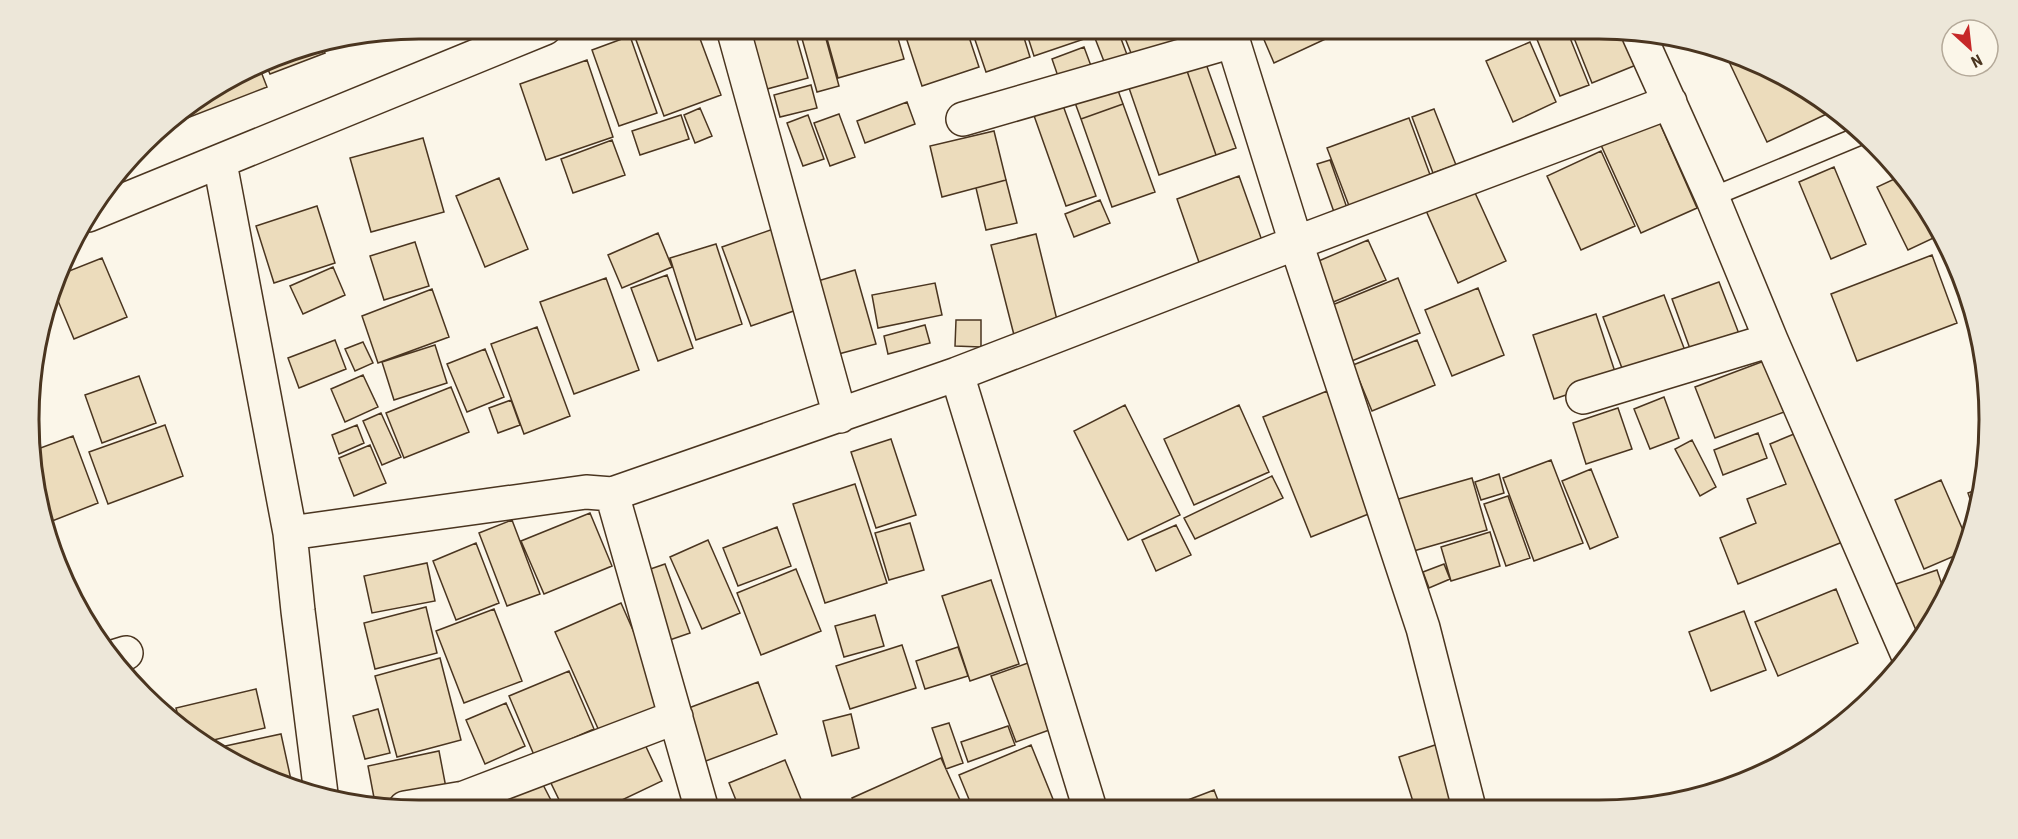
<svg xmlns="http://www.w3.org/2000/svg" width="2018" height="839" font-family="'Roboto Condensed',sans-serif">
<rect width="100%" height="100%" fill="#fbf6e9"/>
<path fill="#ecdcbc" stroke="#4a3520" stroke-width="1.5" d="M634,28H696L721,95L664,116L632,29Z
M799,28H823L839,86L817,92Z
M824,28H895L904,59L838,78Z
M903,28H966L979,67L922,86Z
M971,28H1021L1030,57L986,72Z
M1025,28H1088L1090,37L1034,56Z
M1091,28H1117L1129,60L1107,69Z
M1121,28H1210L1133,58Z
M1259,28H1349L1274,63Z
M1361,28H1382L1365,37Z
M1541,28H1566L1589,85L1560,96L1534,32Z
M1570,28H1598L1629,34L1641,63L1592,83Z
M794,29L808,78L767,89L753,40Z
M630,36L657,113L619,126L592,50Z
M1530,42L1556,102L1513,122L1486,61Z
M321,45L325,53L270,74L266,65L293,49Z
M1084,47L1094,74L1061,85L1052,59Z
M1723,49L1794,81L1835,110L1767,142Z
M587,60L613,137L546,160L520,84Z
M1205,61L1236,148L1216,155L1186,68Z
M1186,68L1216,155L1159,175L1129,88Z
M260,69L267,87L164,127L163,124Z
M811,85L817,108L780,117L774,95Z
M1116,85L1123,104L1081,119L1074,100Z
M1061,100L1096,196L1066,206L1032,110Z
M907,102L915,124L865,143L857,121Z
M1123,104L1155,192L1112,207L1081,119Z
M700,108L712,136L695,143L684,115Z
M1434,109L1456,165L1433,173L1412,117Z
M839,114L855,157L830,166L814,123Z
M681,115L689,139L640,155L632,131Z
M808,115L824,159L803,166L787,123Z
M1409,118L1432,180L1351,211L1327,148Z
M1658,119L1697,208L1641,233L1601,145Z
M994,131L1006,180L942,197L930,146Z
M423,138L444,212L371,232L350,158Z
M612,140L625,175L573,193L561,159Z
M1601,151L1635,226L1581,250L1547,176Z
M1330,160L1347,208L1334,212L1317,164Z
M1834,167L1866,244L1831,259L1799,182Z
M1903,175L1942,234L1908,250L1877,187Z
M1239,176L1265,249L1202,271L1177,199Z
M499,178L528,249L485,267L456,196Z
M1006,180L1017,223L986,230L976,188Z
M1471,184L1506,261L1458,283L1424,206Z
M1100,200L1110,223L1074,237L1065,214Z
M317,206L335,263L274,283L256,226Z
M776,228L805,307L751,326L722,247Z
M658,233L672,267L622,288L608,255Z
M1036,234L1058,324L1014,335L991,245Z
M1368,240L1386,280L1331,303L1314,263Z
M415,242L429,286L384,300L370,256Z
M716,244L742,324L696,340L670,258Z
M1932,255L1957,323L1857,361L1831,294Z
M102,258L127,317L74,339L56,296L64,273Z
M333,267L345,295L303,314L290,286Z
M855,270L876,344L831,356L811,283Z
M667,275L693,348L658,361L631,288Z
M606,278L639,370L574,394L540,302Z
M1398,278L1420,333L1347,363L1325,308Z
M1719,282L1741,339L1693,357L1672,299Z
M935,283L942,315L878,328L872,295Z
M1478,288L1504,355L1452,376L1425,310Z
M432,289L449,337L378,363L362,316Z
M1664,295L1687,356L1626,379L1603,317Z
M1596,314L1617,378L1554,399L1533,335Z
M956,320H981V347L955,346Z
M925,325L930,343L888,354L884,336Z
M537,327L570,416L524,434L491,344Z
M335,340L346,369L299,388L288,358Z
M1417,340L1435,385L1372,411L1353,365Z
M363,342L373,363L355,371L345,349Z
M435,345L447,383L394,400L382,362Z
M485,349L504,397L467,412L447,364Z
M1764,361L1784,412L1715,438L1695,387Z
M363,375L378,407L345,422L331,389Z
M139,376L156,423L102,443L85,395Z
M451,387L469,432L404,458L386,413Z
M1327,391L1376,511L1311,537L1263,417Z
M1664,397L1679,438L1650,449L1634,409Z
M511,400L520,425L498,433L489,408Z
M1125,405L1180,515L1128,540L1074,431Z
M1239,405L1269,472L1194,505L1164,439Z
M1618,408L1632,449L1586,464L1573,423Z
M381,413L401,457L382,465L363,421Z
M165,425L183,476L108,504L89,452Z
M357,425L364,443L339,454L332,435Z
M1806,429L1850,539L1738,584L1720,538L1756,523L1747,499L1786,484L1770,444Z
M1758,433L1767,458L1723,475L1714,450Z
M73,436L98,503L47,523L36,493L35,450Z
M891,439L916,515L876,528L851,452Z
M1692,440L1716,487L1700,496L1675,449Z
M370,445L386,483L354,496L339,458Z
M1551,460L1583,543L1534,561L1503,478Z
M1591,469L1618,537L1590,549L1562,481Z
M1499,474L1504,493L1481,500L1475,482Z
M1272,476L1283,498L1195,539L1184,518Z
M1472,478L1487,530L1410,552L1395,500Z
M1941,480L1969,544L1966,551L1924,569L1895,500Z
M855,484L887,583L825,603L793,504Z
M1982,488L1976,516L1968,493Z
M1508,496L1530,558L1506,566L1484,504Z
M590,513L612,566L544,594L521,541Z
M512,520L540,594L507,606L479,533Z
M910,523L924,570L889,580L875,533Z
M1176,525L1191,555L1156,571L1142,540Z
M777,527L791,566L738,586L723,548Z
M1490,532L1500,566L1451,581L1441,547Z
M708,540L740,613L702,629L670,557Z
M476,543L499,603L456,620L433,561Z
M427,563L435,601L372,613L364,576Z
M665,564L690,633L661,643L636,574Z
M1444,564L1450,579L1429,588L1423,572Z
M796,569L821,631L761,655L737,593Z
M1937,570L1945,594L1924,636L1914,647L1893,585Z
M991,580L1019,664L970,681L942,596Z
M1836,589L1858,643L1778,676L1755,622Z
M621,603L666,705L600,733L555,632Z
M426,607L437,653L375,669L364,623Z
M494,609L522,681L464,703L436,631Z
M1744,611L1766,670L1711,691L1689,632Z
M875,615L884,646L844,657L835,626Z
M902,645L916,688L850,709L836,666Z
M958,647L968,676L925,689L916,661Z
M440,658L461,740L397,757L375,676Z
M1028,663L1052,729L1016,742L991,676Z
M569,671L594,729L534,755L509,696Z
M758,682L777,734L698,764L678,712Z
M256,689L265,728L205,742L181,729L176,708Z
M506,703L525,746L485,764L466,720Z
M378,709L390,753L365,759L353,716Z
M851,714L859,748L832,756L823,721Z
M949,723L963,763L946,769L932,728Z
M1008,726L1015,745L968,762L961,742Z
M281,734L293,789L216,748Z
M641,736L662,781L601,810H564L549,779Z
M1438,744L1458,805L1450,808H1415L1399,757Z
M1031,745L1057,809H973L959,775Z
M439,751L447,793L387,805L375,803L368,766Z
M941,758L964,809H857L852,798Z
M785,760L805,809L740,810L729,783Z
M537,773L556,810H509L499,792Z
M1214,790L1221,808H1167Z"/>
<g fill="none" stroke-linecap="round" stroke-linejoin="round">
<defs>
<path id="lane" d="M1712,197L1864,134"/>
<path id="street" d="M733,28L840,416
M1229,28L1296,243L1423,628L1469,808
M1639,35L1712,197L1771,340L1908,655
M963,119L1233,41
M220,163L290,533L298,611L321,794
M88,215L545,28
M1583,397L1771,340
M612,494L702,810
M290,533L586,492L612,494L957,374
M113,657L126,653
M405,808L464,798L676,717
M1090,809L957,374L1296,243L1670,102"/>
</defs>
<use href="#lane" stroke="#4a3520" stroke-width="21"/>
<use href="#street" stroke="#4a3520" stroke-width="36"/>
<use href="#lane" stroke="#fbf6e9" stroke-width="18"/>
<use href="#street" stroke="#fbf6e9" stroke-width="33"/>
</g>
<path d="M0 0H2018V839H0ZM419 39H1599A380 380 0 0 1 1979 419V420A380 380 0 0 1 1599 800H419A380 380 0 0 1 39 420V419A380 380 0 0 1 419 39Z" fill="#ede7d9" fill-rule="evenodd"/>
<path fill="none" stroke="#4a3520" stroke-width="3" d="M419 39H1599A380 380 0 0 1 1979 419V420A380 380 0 0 1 1599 800H419A380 380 0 0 1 39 420V419A380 380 0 0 1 419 39Z"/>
<g transform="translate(1970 48) rotate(153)"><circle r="28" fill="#fbf6e9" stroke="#b4a999" stroke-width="1.5"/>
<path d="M0-4.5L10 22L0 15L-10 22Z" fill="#c62828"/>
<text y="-9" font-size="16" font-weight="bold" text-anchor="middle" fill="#4a3520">N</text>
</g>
</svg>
